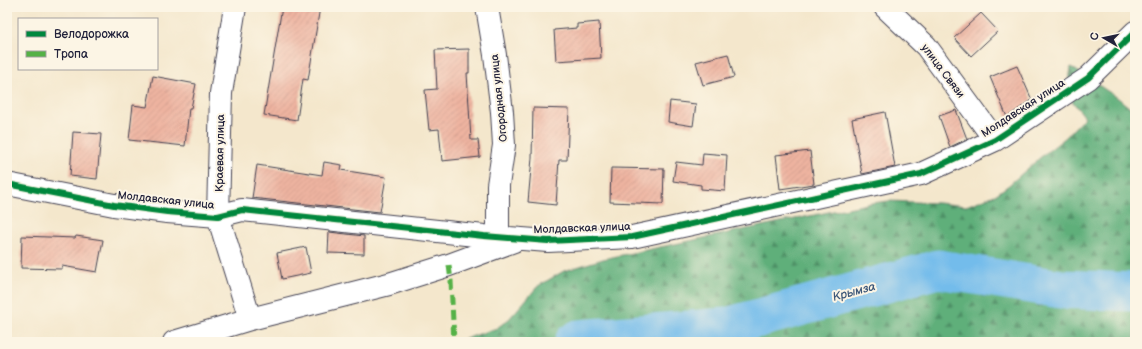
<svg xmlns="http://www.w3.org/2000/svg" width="1142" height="349" font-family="'Balsamiq Sans',sans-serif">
<defs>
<pattern id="forest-firs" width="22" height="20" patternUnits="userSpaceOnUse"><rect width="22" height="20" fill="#5eaf7a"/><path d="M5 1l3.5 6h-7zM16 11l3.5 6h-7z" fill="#4d8e65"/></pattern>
<pattern id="building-hatch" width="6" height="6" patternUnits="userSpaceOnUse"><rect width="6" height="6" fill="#eeb4a0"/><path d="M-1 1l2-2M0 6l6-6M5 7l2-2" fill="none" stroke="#cc9a8b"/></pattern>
</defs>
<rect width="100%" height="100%" fill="#fcf5e5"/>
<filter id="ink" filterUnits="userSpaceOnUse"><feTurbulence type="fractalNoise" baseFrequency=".025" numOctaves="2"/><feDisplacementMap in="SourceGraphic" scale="8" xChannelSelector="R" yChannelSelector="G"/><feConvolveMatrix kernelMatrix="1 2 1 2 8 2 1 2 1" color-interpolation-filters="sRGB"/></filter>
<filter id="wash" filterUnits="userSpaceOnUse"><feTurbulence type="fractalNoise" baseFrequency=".012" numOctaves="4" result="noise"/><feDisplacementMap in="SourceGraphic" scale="16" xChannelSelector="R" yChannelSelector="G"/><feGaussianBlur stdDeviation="0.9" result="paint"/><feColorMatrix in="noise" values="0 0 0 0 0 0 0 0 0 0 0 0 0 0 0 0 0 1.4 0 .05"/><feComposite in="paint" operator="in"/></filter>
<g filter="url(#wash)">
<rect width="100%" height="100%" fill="#f4e7cc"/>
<path fill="url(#forest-firs)" stroke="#40685a" d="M1071,67L1118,98L1135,112V342H456L497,328L509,319L538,286L564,271L603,259L872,203L889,201L938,203L966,206L995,195L1009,185L1042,156L1065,138L1085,117L1067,95Z"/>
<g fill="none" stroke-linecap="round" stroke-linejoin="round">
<path stroke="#73bceb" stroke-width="39" d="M574,342L579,339L726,327L938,269L1061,289L1135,292"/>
</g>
<g id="blocks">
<path fill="url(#building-hatch)" d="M282,7H320L308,80L303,79L297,120L264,115Z
M981,13L998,31L971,56L954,38Z
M599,22L601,58L556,61L554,30L577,28V24Z
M469,49V73H467L471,140H478L480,157L442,161L439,129L429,130L425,90L437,89L435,50Z
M728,54L734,77L703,85L696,62Z
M1017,66L1032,100L1007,117L990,77Z
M153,76L196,84L191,108H189L185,146L129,140L133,105L147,107Z
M670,101L696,104L693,126L668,122Z
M533,108L569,109L567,160H559L556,205L528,202L532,158Z
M956,110L967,139L950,147L939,116Z
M885,112L895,167L862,174L852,119Z
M73,132L101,134L97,179L70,176Z
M810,151L814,184L780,189L776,155Z
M703,153L727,155L725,191L701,189V185L673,181L676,162L702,165Z
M324,162L342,165L341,170L386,177L380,212L252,198L257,165L322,175Z
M611,168L664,169L663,204L610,202Z
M329,232L364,236V254L328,253Z
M22,236L75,238L76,236L103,240L97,272L62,266V269L21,268Z
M306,247L311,273L282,279L277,253Z"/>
</g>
</g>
<g filter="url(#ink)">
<use href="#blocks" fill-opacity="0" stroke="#424051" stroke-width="1"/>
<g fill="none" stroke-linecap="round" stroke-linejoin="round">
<defs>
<path id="minor" d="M235,7L221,93L218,216L250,319
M487,7L495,55L502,112L504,145L498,185V237
M885,7L926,46L995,140
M7,184L114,205L167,212L218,216L242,210L484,236L548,241L632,237L921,174L995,140L1088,78L1135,32
M174,342L250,319L389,284L449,265L514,241"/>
</defs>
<use href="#minor" stroke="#424051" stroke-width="24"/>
<use href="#minor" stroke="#fff" stroke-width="22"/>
<path stroke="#55b146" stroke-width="5" stroke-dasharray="10 5" stroke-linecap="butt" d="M449,265L451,281L454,342"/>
<defs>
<path id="cycleway" d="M7,184L114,205L167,212L218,216L242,210L484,236L548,241L632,237L921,174L995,140L1088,78L1135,32"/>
</defs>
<use href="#cycleway" stroke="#fcf5e5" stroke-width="8"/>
<use href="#cycleway" stroke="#00873e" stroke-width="6"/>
</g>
</g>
<g text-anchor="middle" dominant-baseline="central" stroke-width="4" stroke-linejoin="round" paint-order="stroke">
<g font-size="11" fill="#22223b" stroke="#fcf5e5">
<text transform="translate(943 71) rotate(53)">улица Связи</text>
<text transform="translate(499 98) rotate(-96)">Огородная улица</text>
<text transform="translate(1023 108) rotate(-33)">Молдавская улица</text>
<text transform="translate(220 153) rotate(-89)">Краевая улица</text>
<text transform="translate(166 200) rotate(6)">Молдавская улица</text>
<text transform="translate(582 228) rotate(-2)">Молдавская улица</text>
</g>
<g font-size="12" font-style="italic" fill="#3e5879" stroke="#fcf5e5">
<text transform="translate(854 292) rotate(-15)">Крымза</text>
</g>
</g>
<rect width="1142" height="349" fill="none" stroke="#fcf5e5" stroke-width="24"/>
<rect x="18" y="18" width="140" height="52" fill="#fcf5e5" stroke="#a5a1a1"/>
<rect x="26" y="31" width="20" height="6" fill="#00873e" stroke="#a5a1a1"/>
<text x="54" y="38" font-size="12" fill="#22223b">Велодорожка</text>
<rect x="26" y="51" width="20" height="6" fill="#55b146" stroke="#a5a1a1"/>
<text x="54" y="58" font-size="12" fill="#22223b">Тропа</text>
<g transform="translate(1104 38) rotate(279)" stroke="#fcf5e5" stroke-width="3" paint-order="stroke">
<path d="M0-3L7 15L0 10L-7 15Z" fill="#22223b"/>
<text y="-6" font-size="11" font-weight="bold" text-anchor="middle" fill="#22223b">С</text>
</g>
</svg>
